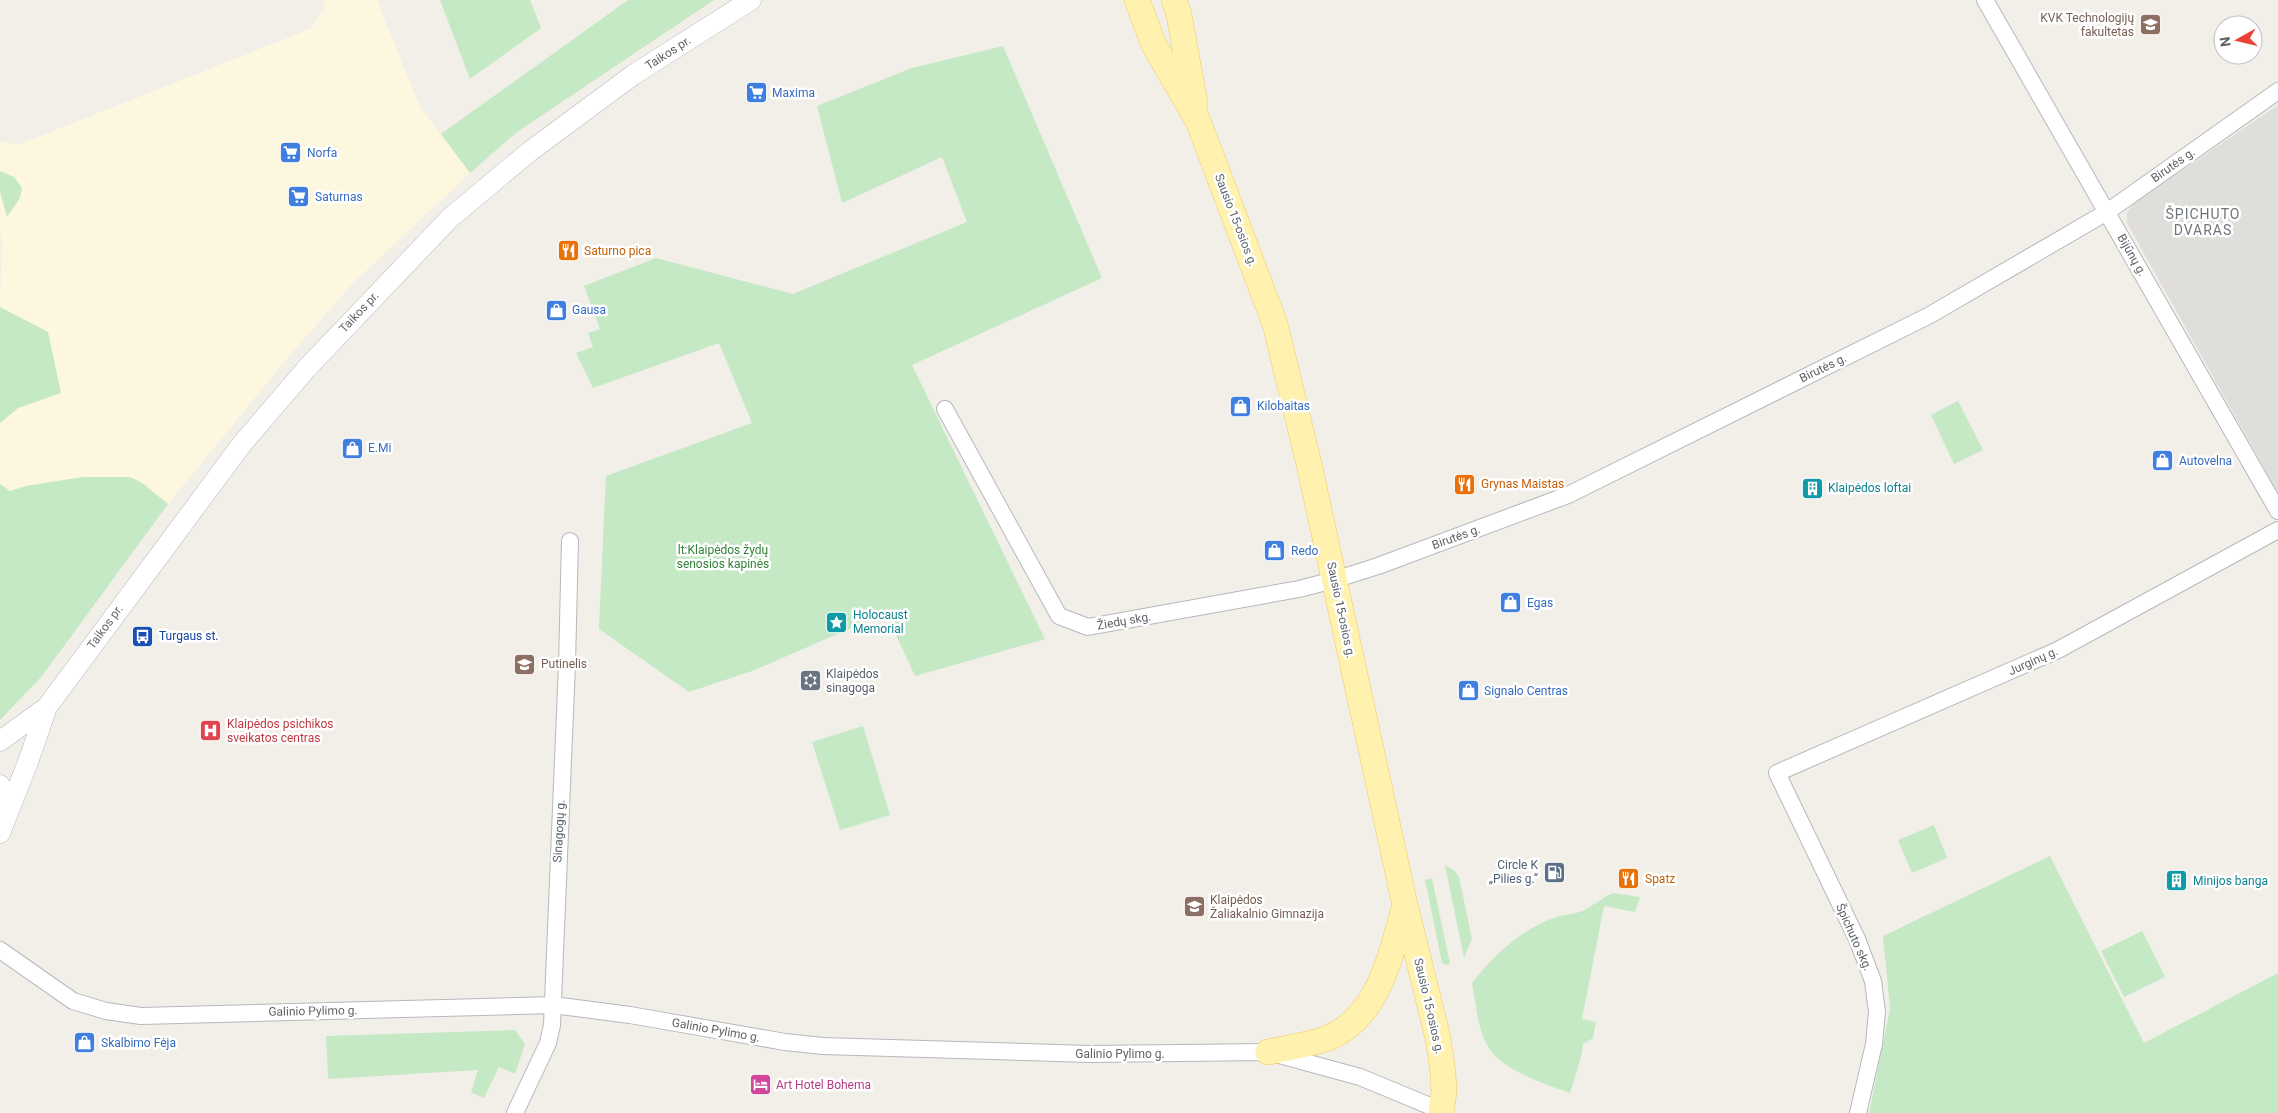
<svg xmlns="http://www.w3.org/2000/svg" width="2278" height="1113" font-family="Roboto,sans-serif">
<rect width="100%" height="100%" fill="#f1efe8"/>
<path fill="#fef7e0" d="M324,0H377L420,107L470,173L354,282L288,357L168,504L142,483L130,477H83L26,486L9,491L0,484V423L18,408L61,393L48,332L0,307L2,243L0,233V141L18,145L310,29L325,8Z"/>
<path fill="#e0deda" d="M2278,105V493L2127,223V212L2134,203Z"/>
<path fill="#c5e8c5" d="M440,0H530L541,28L470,79Z
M628,0H714L517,132L470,173L441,134Z
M1003,46L1102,278L912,365L1045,639L915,676L886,613L752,671L689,692L599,629L606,476L752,423L719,343L593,388L576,353L593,347L588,333L600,329L584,286L656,258L793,294L967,222L942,157L842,203L817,106L912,68Z
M0,171L14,177L22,188L20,198L7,217L0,192Z
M0,307L48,332L61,393L18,408L0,423Z
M1958,401L1983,450L1954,464L1931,415Z
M83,477H130L142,483L168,504L42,676L0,720V484L10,491L26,486Z
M863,726L890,815L840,830L812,742Z
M1934,825L1947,858L1912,873L1898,840Z
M2050,856L2144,1043L2278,973V1113H1869L1890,1009L1883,936Z
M1445,865L1454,870L1459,877L1472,939L1464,958Z
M1432,878L1450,964L1447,965L1442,963L1425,880Z
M1613,893L1640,897L1635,912L1604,906L1582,1019L1596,1022L1593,1038L1583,1044L1581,1057L1570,1093C1543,1083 1499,1070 1486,1043C1477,1025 1476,1002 1472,983C1494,955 1522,928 1557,917C1564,914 1572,915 1579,912C1591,908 1601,898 1613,893Z
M2142,931L2165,977L2124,997L2101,951Z
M515,1030L525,1044L515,1074L499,1067L484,1098L471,1092L478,1070L328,1079L326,1036Z"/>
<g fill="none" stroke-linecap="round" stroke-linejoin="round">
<defs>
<path id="minor" d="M1985,0L2278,511
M945,409L1059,616L1088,627L1299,589L1334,580L1378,566L1568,495L1930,315L2107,212L2278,91
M0,950L73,1001L106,1011L141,1016L553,1005L630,1015L785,1042L823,1046L1090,1054L1268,1052L1360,1077L1442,1111
M515,1113L548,1043L552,1025L567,664L570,541
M1858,1113L1874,1044L1877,1012L1873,981L1857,939L1777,773L2058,650L2278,530"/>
<path id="tertiary" d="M0,741L47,707L242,444L307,368L450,218L529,152L633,75L751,0
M0,785L5,794L8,812
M0,833L28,762L47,707"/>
<path id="primary" d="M1137,0L1154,45L1198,121L1275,324L1309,464L1405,905L1438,1038L1443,1073L1444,1092L1441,1113
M1174,0L1179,15L1195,103
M1268,1052C1287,1048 1307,1045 1325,1039C1379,1020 1391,953 1405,905"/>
</defs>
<use href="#minor" stroke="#b5b8bc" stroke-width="18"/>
<use href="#tertiary" stroke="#b5b8bc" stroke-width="21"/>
<use href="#primary" stroke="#f2c960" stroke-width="26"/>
<use href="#minor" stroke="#fff" stroke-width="16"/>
<use href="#tertiary" stroke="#fff" stroke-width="20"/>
<use href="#primary" stroke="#fff2af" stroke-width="25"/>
</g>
<defs>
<symbol id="university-square" viewBox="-11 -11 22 22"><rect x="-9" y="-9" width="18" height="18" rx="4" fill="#8d6e63" stroke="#fff"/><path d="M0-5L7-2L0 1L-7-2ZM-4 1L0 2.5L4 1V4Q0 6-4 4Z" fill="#fff"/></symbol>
<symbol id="supermarket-square" viewBox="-11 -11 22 22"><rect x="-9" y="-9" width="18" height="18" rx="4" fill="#3f7fe0" stroke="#fff"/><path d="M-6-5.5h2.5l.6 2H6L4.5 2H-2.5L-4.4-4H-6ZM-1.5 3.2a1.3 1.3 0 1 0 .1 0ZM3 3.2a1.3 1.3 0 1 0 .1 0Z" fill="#fff"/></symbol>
<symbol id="restaurant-square" viewBox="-11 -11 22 22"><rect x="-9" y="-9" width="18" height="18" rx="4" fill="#e8710a" stroke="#fff"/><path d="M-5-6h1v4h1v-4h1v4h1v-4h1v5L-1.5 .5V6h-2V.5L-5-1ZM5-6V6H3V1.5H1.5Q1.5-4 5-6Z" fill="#fff"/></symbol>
<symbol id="shop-square" viewBox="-11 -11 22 22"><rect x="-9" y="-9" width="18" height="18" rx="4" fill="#3f7fe0" stroke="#fff"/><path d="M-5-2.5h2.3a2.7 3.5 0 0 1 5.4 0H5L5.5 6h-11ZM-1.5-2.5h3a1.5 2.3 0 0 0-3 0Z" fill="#fff"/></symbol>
<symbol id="building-square" viewBox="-11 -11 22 22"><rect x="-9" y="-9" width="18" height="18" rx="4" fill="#0f9aa8" stroke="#fff"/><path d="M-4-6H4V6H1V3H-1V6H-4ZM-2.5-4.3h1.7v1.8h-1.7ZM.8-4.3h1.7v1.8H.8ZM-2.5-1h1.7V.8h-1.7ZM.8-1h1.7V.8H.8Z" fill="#fff"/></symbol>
<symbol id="sight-square" viewBox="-11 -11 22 22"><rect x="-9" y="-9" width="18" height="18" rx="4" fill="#0f9aa8" stroke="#fff"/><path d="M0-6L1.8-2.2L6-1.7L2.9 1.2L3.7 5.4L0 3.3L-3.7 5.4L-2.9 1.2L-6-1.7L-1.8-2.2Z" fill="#fff"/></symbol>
<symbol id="bus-square" viewBox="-11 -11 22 22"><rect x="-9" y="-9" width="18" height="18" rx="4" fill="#1a4fb4" stroke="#fff"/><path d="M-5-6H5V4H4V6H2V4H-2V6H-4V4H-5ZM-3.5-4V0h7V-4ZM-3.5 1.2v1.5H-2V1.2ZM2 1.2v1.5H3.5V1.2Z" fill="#fff"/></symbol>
<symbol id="school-square" viewBox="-11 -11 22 22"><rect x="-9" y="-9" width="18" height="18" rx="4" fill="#8d6e63" stroke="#fff"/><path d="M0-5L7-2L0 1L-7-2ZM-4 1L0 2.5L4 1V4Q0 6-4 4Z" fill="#fff"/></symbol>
<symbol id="synagogue-square" viewBox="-11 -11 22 22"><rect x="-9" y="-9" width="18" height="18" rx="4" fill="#6b7280" stroke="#fff"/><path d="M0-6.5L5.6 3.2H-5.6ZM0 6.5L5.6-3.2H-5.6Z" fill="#fff"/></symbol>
<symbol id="hospital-square" viewBox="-11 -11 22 22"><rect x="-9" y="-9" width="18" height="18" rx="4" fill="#e0444e" stroke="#fff"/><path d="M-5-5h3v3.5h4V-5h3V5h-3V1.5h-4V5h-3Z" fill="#fff"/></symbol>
<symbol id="fuel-square" viewBox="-11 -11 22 22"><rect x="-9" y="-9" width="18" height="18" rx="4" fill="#5c6f8a" stroke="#fff"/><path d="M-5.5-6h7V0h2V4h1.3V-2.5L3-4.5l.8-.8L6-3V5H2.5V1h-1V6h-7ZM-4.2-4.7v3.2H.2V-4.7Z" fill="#fff"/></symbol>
<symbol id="hotel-square" viewBox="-11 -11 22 22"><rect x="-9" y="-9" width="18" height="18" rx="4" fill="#d1479c" stroke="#fff"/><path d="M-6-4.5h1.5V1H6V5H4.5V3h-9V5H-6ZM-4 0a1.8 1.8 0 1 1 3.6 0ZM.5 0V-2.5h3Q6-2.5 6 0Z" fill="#fff"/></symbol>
</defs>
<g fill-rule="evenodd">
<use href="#university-square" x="2138" y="12" width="25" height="25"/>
<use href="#supermarket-square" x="744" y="80" width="25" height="25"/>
<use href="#supermarket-square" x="278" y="140" width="25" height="25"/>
<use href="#supermarket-square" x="286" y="184" width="25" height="25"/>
<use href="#restaurant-square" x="556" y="238" width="25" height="25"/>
<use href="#shop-square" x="544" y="298" width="25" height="25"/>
<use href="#shop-square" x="1228" y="394" width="25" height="25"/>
<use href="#shop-square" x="340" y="436" width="25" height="25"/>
<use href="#shop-square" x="2150" y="448" width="25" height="25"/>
<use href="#restaurant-square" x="1452" y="472" width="25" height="25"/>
<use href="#building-square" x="1800" y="476" width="25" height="25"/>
<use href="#shop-square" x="1262" y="538" width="25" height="25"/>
<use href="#shop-square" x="1498" y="590" width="25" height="25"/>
<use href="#sight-square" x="824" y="610" width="25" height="25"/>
<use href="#bus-square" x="130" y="624" width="25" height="25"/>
<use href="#school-square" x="512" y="652" width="25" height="25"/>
<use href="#synagogue-square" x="798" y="668" width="25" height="25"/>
<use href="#shop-square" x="1456" y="678" width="25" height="25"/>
<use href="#hospital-square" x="198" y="718" width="25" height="25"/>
<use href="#fuel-square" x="1542" y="860" width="25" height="25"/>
<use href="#restaurant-square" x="1616" y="866" width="25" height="25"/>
<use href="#building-square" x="2164" y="868" width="25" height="25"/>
<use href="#school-square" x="1182" y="894" width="25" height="25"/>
<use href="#shop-square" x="72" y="1030" width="25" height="25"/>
<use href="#hotel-square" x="748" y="1072" width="25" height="25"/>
</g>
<g text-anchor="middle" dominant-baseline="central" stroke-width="5" stroke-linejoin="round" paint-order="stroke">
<g font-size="12" fill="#785e54" stroke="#fff" text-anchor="start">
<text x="2134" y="18" text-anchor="end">KVK Technologijų<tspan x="2134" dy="14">fakultetas</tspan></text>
<text x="541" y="664">Putinelis</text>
<text x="1210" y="900">Klaipėdos<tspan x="1210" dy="14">Žaliakalnio Gimnazija</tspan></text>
</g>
<g font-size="12" fill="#5f6368" stroke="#fff">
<text transform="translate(668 53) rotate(-33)">Taikos pr.</text>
<text transform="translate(2173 165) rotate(-35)">Birutės g.</text>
<text transform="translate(1236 220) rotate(69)">Sausio 15-osios g.</text>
<text transform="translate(2132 255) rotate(60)">Bijūnų g.</text>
<text transform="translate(359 312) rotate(-47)">Taikos pr.</text>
<text transform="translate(1823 368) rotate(-26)">Birutės g.</text>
<text transform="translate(1456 537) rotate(-20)">Birutės g.</text>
<text transform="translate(1341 610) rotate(78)">Sausio 15-osios g.</text>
<text transform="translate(1124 621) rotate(-10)">Žiedų skg.</text>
<text transform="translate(105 627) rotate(-54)">Taikos pr.</text>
<text transform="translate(2033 661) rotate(-24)">Jurginų g.</text>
<text transform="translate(559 831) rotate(-87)">Sinagogų g.</text>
<text transform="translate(1854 937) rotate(66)">Špichuto skg.</text>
<text transform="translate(1429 1006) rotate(77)">Sausio 15-osios g.</text>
<text transform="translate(313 1011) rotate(-1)">Galinio Pylimo g.</text>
<text transform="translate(716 1030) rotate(10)">Galinio Pylimo g.</text>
<text x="1120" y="1054">Galinio Pylimo g.</text>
</g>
<g font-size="12" fill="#366cbe" stroke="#fff" text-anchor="start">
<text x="772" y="93">Maxima</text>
<text x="307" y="153">Norfa</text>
<text x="315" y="197">Saturnas</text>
<text x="572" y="310">Gausa</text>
<text x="1257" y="406">Kilobaitas</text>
<text x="368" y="448">E.Mi</text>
<text x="2179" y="461">Autovelna</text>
<text x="1291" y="551">Redo</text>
<text x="1527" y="603">Egas</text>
<text x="1484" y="691">Signalo Centras</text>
<text x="101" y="1043">Skalbimo Fėja</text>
</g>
<g font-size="12" fill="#c56008" stroke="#fff" text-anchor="start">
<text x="584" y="251">Saturno pica</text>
<text x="1481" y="484">Grynas Maistas</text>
<text x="1645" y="879">Spatz</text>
</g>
<g font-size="12" fill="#0d838f" stroke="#fff" text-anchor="start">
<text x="1828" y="488">Klaipėdos loftai</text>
<text x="853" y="615">Holocaust<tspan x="853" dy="14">Memorial</tspan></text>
<text x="2193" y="881">Minijos banga</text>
</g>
<g font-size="12" fill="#348238" stroke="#fff">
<text x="723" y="550">lt:Klaipėdos žydų<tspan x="723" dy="14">senosios kapinės</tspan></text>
</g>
<g font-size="12" fill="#164399" stroke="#fff" text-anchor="start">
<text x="159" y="636">Turgaus st.</text>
</g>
<g font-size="12" fill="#5b616d" stroke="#fff" text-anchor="start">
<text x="826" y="674">Klaipėdos<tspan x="826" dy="14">sinagoga</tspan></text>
</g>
<g font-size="12" fill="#be3a42" stroke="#fff" text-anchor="start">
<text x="227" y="724">Klaipėdos psichikos<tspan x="227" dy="14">sveikatos centras</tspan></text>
</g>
<g font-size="12" fill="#4e5e75" stroke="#fff" text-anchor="end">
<text x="1538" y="865">Circle K<tspan x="1538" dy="14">„Pilies g.“</tspan></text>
</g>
<g font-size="12" fill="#b23c85" stroke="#fff" text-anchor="start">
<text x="776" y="1085">Art Hotel Bohema</text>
</g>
<g font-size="14" letter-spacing="1" fill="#70757a" stroke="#fff">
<text x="2203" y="214">ŠPICHUTO<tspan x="2203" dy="16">DVARAS</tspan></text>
</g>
</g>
<g transform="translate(2238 40) rotate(262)"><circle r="24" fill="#ffffff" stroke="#bfc1c3"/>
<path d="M0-4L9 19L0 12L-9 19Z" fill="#ea4335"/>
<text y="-8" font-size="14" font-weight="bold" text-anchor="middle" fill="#5f6368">N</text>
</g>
</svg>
